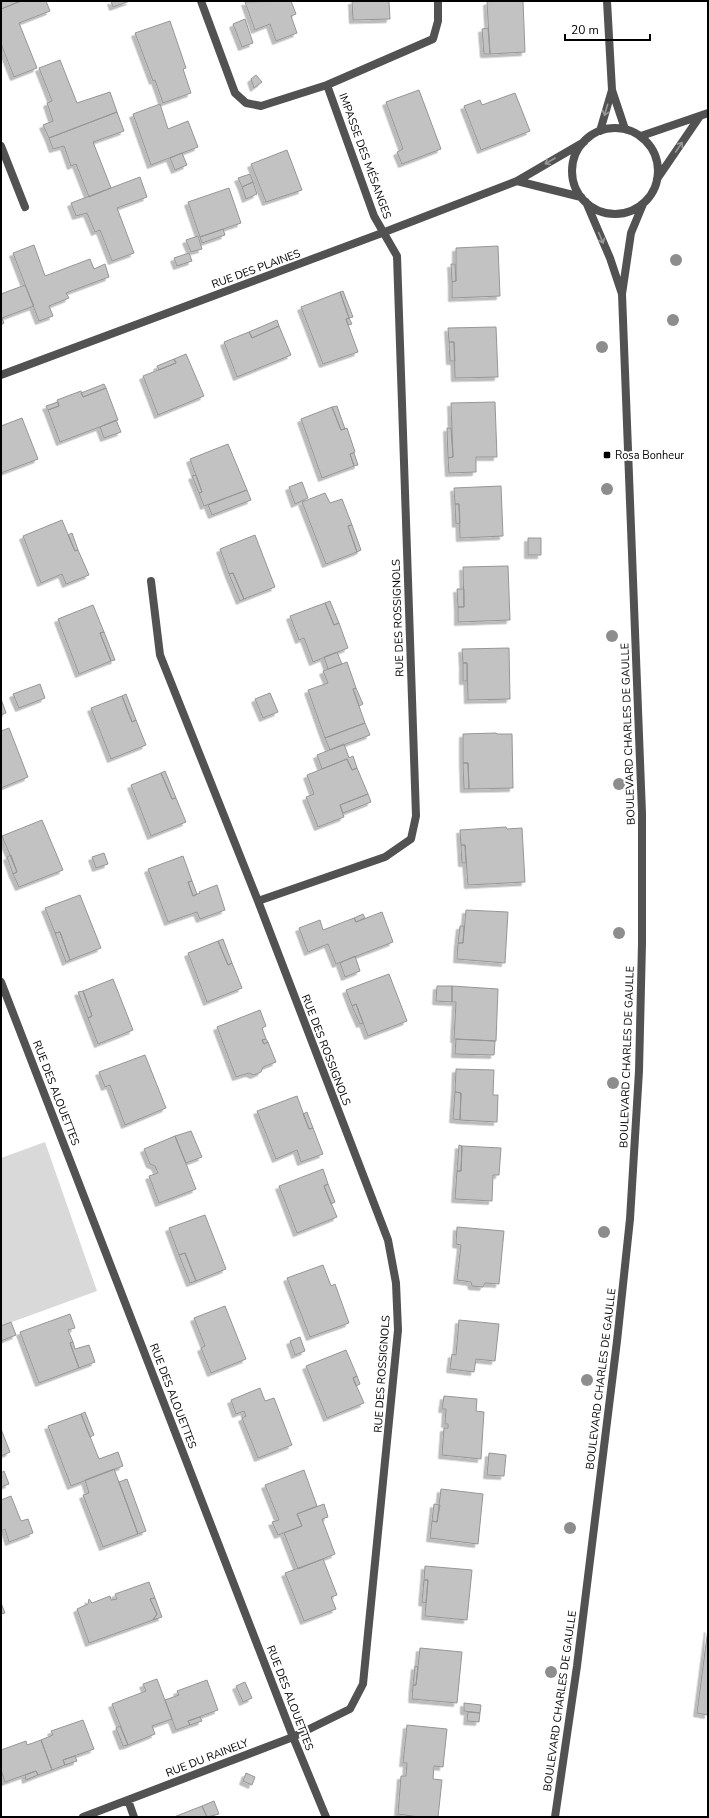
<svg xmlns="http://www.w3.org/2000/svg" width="709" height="1818" font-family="'Nunito Sans',sans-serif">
<defs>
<filter id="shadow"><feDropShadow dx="-3.5" dy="3.5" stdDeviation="0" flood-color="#0004"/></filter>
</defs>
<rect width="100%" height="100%" fill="#fff"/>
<path fill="#d9d9d9" d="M45,1142L97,1291L1,1326V1158Z"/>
<path fill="#c2c2c2" stroke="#969696" filter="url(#shadow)" d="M1,1H21L1,9Z
M21,1H46L50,11L19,23L37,68L14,77L1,44V9Z
M111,1H130L113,7Z
M291,1L296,14L291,16L297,33L276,41L270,24L255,30L245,2Z
M352,1H389L390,19L353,20Z
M492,1H523L525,52L490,54L487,2Z
M245,19L253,43L242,47L233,24Z
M170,21L186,68L183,69L191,93L163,103L155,80L153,81L135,33Z
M488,28L490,54H484L482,29Z
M60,60L77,103L110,92L117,112L49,138L43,125L53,121L47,103L52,101L39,68Z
M256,75L262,82L254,88L251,79Z
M419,90L441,149L402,164L397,152L403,149L386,102Z
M515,93L530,131L481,150L464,106L480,100L482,105Z
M160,104L168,129L188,121L198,147L151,165L133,114Z
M117,112L124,131L93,142L111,188L89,197L76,164L71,166L64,146L53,149L49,138Z
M287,150L302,190L266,202L251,164Z
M182,153L187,165L175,170L170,158Z
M250,174L253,182L242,187L238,178Z
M140,177L147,197L117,208L134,253L112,261L100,230L95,232L87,213L76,216L71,203Z
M253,182L257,194L246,199L242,187Z
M229,188L241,223L200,237L188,202Z
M223,229L225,235L202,243L200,237Z
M198,236L202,249L191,252L186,240Z
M34,245L45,276L90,259L94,269L105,264L109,277L66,293L69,298L49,306L53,316L39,321L13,253Z
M498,246L500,296L452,298V282L456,281V248Z
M189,253L192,261L177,266L174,258Z
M451,264H455L456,281L452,282Z
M25,285L34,306L2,318L4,323L1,325V294Z
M343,291L353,317L349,318L340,292Z
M340,292L349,318L346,319L358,352L323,364L301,307Z
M349,318L352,324L348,325L346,319Z
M277,320L279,326L252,338L249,332Z
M279,326L291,355L237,377L224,342L249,332L252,338Z
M496,327L498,377L455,378L454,342H449L448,328Z
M449,342H454L455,361H450Z
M186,354L204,396L158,415L143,376L176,363L174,359Z
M174,359L176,363L159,370L157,366Z
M104,384L106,388L83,397L81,393Z
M106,388L118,420L60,442L48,410L59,406L57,400L81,391L83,397Z
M58,402L59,406L48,410L46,406Z
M495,402L497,457H476V472L449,473L448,458L453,457L451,403Z
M337,406L345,429L341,430L332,407Z
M332,407L341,430L347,428L355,452L350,454L354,466L322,478L301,419Z
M22,418L38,459L1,473V426Z
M116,420L121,432L104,438L100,427Z
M447,428H451L453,457L448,458Z
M228,444L247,490L204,506L199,493L202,492L190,459Z
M354,453L358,465L354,466L350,454Z
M196,475L202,492L199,493L192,476Z
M302,482L308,498L295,504L289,487Z
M501,486L503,536L460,538L459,504H455L454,488Z
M247,490L251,500L212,515L208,505Z
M325,493L330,503L342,499L352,525L348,526L357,552L326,564L302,502Z
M455,504H459L460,523L456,524Z
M62,520L75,551L78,550L89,575L66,584L62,574L41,583L23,536Z
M352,525L361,550L357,552L348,526Z
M72,533L78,550L75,551L68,535Z
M255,535L275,587L244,599L233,573L229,574L220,549Z
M528,538H541V555H528Z
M508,566L510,620L458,622V607H464L463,567Z
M233,573L244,599L240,601L229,574Z
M457,589H464V607H458Z
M330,601L339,623L334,625L325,603Z
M325,603L334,625L339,623L348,648L313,662L304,638L299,640L290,616Z
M93,605L104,632L100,633L111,661L79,674L58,619Z
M104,632L115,660L111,661L100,633Z
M509,648L510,699L468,700L467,663H463L462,649Z
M337,652L342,664L328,669L324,657Z
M347,662L356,688L353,689L365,723L325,738L308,690L328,683L323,671Z
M463,663H467V681H463Z
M40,684L45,698L19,708L13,694Z
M356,688L363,704L359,706L353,689Z
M270,693L278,712L263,718L255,699Z
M126,694L136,720L132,722L122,696Z
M122,696L132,722L136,720L146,745L111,759L91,708Z
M1,699L6,713L1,715Z
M365,723L370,735L330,750L325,738Z
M9,728L28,777L1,788V731Z
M496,733L497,734H512L513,788L469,789L468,763H463V734Z
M344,744L349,758L353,756L357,768L352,770L347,759L322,769L317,755Z
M347,759L352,770L357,768L368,794L340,805L344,817L318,827L306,797L314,794L307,775Z
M463,763H468L469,789H464Z
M165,771L176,798L172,799L161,773Z
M161,773L172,799L176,798L186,822L151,836L131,785Z
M368,794L371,802L343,813L340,805Z
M42,820L63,870L19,887L13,874L17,872L2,836Z
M506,827L507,829L522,828L525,882L468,885L465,845H461L460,830Z
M461,845H465L466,863H462Z
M104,853L108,864L96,868L92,857Z
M11,855L17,872L13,874L7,857Z
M183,856L192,881L188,882L193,896L200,893L199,892L217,885L225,910L200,919L197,912L168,922L148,869Z
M192,881L197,894L193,896L188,882Z
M80,895L101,948L70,960L60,932L55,933L45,908Z
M466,910L508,912L505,963L457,959L458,943H463Z
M382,912L393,942L336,964L328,944L308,952L299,928L320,920L323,930L354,918L356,922Z
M363,914L365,918L356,922L354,918Z
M460,926H464L463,943H458Z
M60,932L70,960L66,962L55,933Z
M223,939L232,963L228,965L218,941Z
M218,941L228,965L232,963L242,988L207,1002L188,953Z
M355,956L360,971L345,977L340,963Z
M389,974L407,1021L368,1036L356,1004L352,1006L346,990Z
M113,979L133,1030L98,1044L88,1018L92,1016L83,991Z
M437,986H452V1002L436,1001Z
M452,986L498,989L496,1041L454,1039L456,1002H452Z
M83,991L92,1016L88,1018L78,992Z
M356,1004L363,1023L360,1024L352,1006Z
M260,1010L266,1026L262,1028L266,1039L262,1040L264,1044L268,1042L276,1062L263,1067L261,1072L254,1075L249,1073L236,1077L217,1027Z
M266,1039L268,1042L264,1044L262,1040Z
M456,1039L495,1041L494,1055L455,1054Z
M145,1055L166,1108L125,1125L110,1085L105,1087L99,1072Z
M456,1069L494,1070L493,1095H498L497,1122L460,1120L461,1093L455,1092Z
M455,1092L461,1093L460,1120L453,1119Z
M297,1096L309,1129L313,1128L323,1154L301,1162L297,1150L276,1159L257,1111Z
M307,1112L313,1128L309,1129L303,1114Z
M191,1131L202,1157L186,1163L175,1136Z
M175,1136L196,1189L159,1203L149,1176L158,1173L155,1166L150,1164L144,1149Z
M459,1145L462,1146L461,1171H457Z
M462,1146L501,1148L499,1175H493L492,1201L455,1199L457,1171H461Z
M323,1169L328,1184L324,1186L337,1217L297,1233L279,1186Z
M328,1184L335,1202L331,1204L324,1186Z
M205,1215L226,1269L196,1281L185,1253L179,1255L169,1228Z
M457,1227L504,1231L499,1284L485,1283L483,1287L472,1286L471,1282L457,1280L461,1245L456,1244Z
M185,1253L196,1281L190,1283L179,1255Z
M323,1265L331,1286L335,1284L349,1323L310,1337L287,1278Z
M225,1306L246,1359L211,1373L201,1348L205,1346L194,1318Z
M70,1314L75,1328L68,1330L73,1342L70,1343L79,1368L39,1383L20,1332Z
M459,1320L499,1324L495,1361L476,1359L474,1372L450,1369L452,1354L456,1355Z
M11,1322L16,1335L1,1341V1326Z
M300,1337L305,1351L295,1355L290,1341Z
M73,1342L75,1349L89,1345L95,1362L79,1368L70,1343Z
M346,1350L357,1376L353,1378L364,1403L327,1418L306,1366Z
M357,1376L360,1384L356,1386L353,1378Z
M260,1388L265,1401L274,1398L292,1445L258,1458L242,1418L246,1416L244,1411L236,1414L231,1400Z
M444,1396L477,1399L476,1411L484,1412L481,1459L442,1455L444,1428H448V1424H445L446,1409H442Z
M85,1412L94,1435L90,1437L81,1414Z
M81,1414L99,1459L118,1452L123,1466L71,1486L48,1426Z
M1,1429L10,1452L1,1456Z
M489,1453L506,1455L504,1476L487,1475Z
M114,1469L138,1534L103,1547L83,1495L89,1493L85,1480Z
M304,1470L317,1506L297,1514L302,1526L278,1535L272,1522L279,1520L265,1485Z
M4,1471L9,1484L1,1487V1473Z
M127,1479L146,1531L138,1534L119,1482Z
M441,1489L483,1494L478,1544L430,1538L432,1521L437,1522Z
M11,1496L21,1521L28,1519L33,1533L9,1542L5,1529L1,1531V1500Z
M324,1504L328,1517L322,1519L335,1554L298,1569L284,1533L302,1526L297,1514Z
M434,1504L440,1505L437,1522L432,1521Z
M323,1559L337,1595L331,1597L336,1609L304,1621L285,1573Z
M425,1566L472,1570L467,1620L425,1616L428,1580H424Z
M424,1580H428L426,1603L422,1602Z
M149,1582L155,1598L150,1599L157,1614L153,1620L89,1643L77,1609L88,1604L89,1599L92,1603L110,1596L111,1600L117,1599L115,1594Z
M155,1598L162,1617L153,1620L157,1614L150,1599Z
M1,1603L5,1613L1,1614Z
M708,1629V1715L697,1713Z
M420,1648L462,1652L457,1703L412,1699L413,1685H416Z
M415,1666L418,1667L416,1685H413Z
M157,1679L172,1719L152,1726L155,1734L128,1745L112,1704L146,1691L143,1684Z
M207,1680L218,1710L188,1721L190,1725L176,1730L165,1700L179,1695L177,1691Z
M245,1682L252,1698L243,1702L236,1686Z
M464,1703L481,1705L480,1713L464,1711Z
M468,1712L480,1713L479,1722L467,1721Z
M200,1717L202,1721L190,1725L188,1721Z
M83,1720L94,1749L63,1760L65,1765L52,1770L41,1740L53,1735L51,1731Z
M407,1725L447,1729L443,1767L434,1766L433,1779L442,1780L438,1817H419L398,1814L401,1776H406L407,1763H403Z
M120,1726L128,1745L123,1746L116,1728Z
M41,1740L52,1770L38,1775L36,1771L5,1782L1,1770V1750L26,1741L27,1745Z
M75,1756L77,1761L65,1765L63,1760Z
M36,1771L38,1775L26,1780L25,1775Z
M246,1773L255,1777L252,1785L243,1781Z
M214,1801L219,1814L207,1817L202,1806Z
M202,1806L207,1817H174Z"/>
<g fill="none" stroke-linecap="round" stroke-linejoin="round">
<path stroke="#525252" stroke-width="8" d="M201,1L235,93L246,103L261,106L327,85L433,39L438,21V1
M607,1L612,90L625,129
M572 171a43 43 0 1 1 86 0a43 43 0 1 1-86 0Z
M600,131L612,90
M641,136L708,113
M1,146L25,207
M657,179L700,116
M517,181L581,197
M586,202L610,258L622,294
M1,375L382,233L517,181L584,142
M258,901L385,857L411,839L416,816L397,256L374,216L327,85
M1,982L293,1737L326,1817
M128,1800L134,1817
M83,1817L293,1737L350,1709L363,1684L398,1330L396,1283L388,1240L258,901L160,655L151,581
M555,1817L577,1666L617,1341L630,1219L639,1071L642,944V813L622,294L631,233L643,204"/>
</g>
<g fill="#8d8d8d">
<circle cx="676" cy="260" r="6"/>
<circle cx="673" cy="320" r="6"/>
<circle cx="602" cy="347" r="6"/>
<circle cx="607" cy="489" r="6"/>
<circle cx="612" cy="636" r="6"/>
<circle cx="619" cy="784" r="6"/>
<circle cx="619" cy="933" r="6"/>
<circle cx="613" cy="1083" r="6"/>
<circle cx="604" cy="1232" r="6"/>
<circle cx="587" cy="1380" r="6"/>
<circle cx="570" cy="1528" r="6"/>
<circle cx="551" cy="1672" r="6"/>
</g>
<defs><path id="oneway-shaft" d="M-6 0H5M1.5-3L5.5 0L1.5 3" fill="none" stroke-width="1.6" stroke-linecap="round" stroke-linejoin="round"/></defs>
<g stroke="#979797">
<use href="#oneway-shaft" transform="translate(606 110) rotate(106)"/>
<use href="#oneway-shaft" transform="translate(679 147) rotate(-56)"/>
<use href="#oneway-shaft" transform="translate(550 161) rotate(150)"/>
<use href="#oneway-shaft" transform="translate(601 238) rotate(67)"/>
</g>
<rect fill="#000" stroke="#fff" stroke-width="1.5" x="603" y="451" width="8" height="8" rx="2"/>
<g text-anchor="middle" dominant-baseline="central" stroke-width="4" stroke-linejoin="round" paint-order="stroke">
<g font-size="11" fill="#000" stroke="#fff">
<text transform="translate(365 156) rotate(70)">IMPASSE DES MÉSANGES</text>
<text transform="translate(256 269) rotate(-20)">RUE DES PLAINES</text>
<text transform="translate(398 618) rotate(-92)">RUE DES ROSSIGNOLS</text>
<text transform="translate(628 734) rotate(-92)">BOULEVARD CHARLES DE GAULLE</text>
<text transform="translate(326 1050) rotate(69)">RUE DES ROSSIGNOLS</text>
<text transform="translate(627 1057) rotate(-88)">BOULEVARD CHARLES DE GAULLE</text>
<text transform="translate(56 1093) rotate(69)">RUE DES ALOUETTES</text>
<text transform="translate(382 1374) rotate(-86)">RUE DES ROSSIGNOLS</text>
<text transform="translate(601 1379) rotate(-83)">BOULEVARD CHARLES DE GAULLE</text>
<text transform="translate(173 1396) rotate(69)">RUE DES ALOUETTES</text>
<text transform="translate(290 1698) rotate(69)">RUE DES ALOUETTES</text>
<text transform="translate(560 1701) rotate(-82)">BOULEVARD CHARLES DE GAULLE</text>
<text transform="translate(207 1758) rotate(-21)">RUE DU RAINELY</text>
</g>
<g font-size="11" fill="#000" stroke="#fff" text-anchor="start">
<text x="615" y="455">Rosa Bonheur</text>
</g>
</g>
<rect width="709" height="1818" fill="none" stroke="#000000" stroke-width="4"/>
<path d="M565 34v6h85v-6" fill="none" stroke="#000000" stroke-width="2"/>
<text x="571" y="34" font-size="12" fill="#000000" stroke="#ffffff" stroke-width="3" paint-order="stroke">20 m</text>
</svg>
